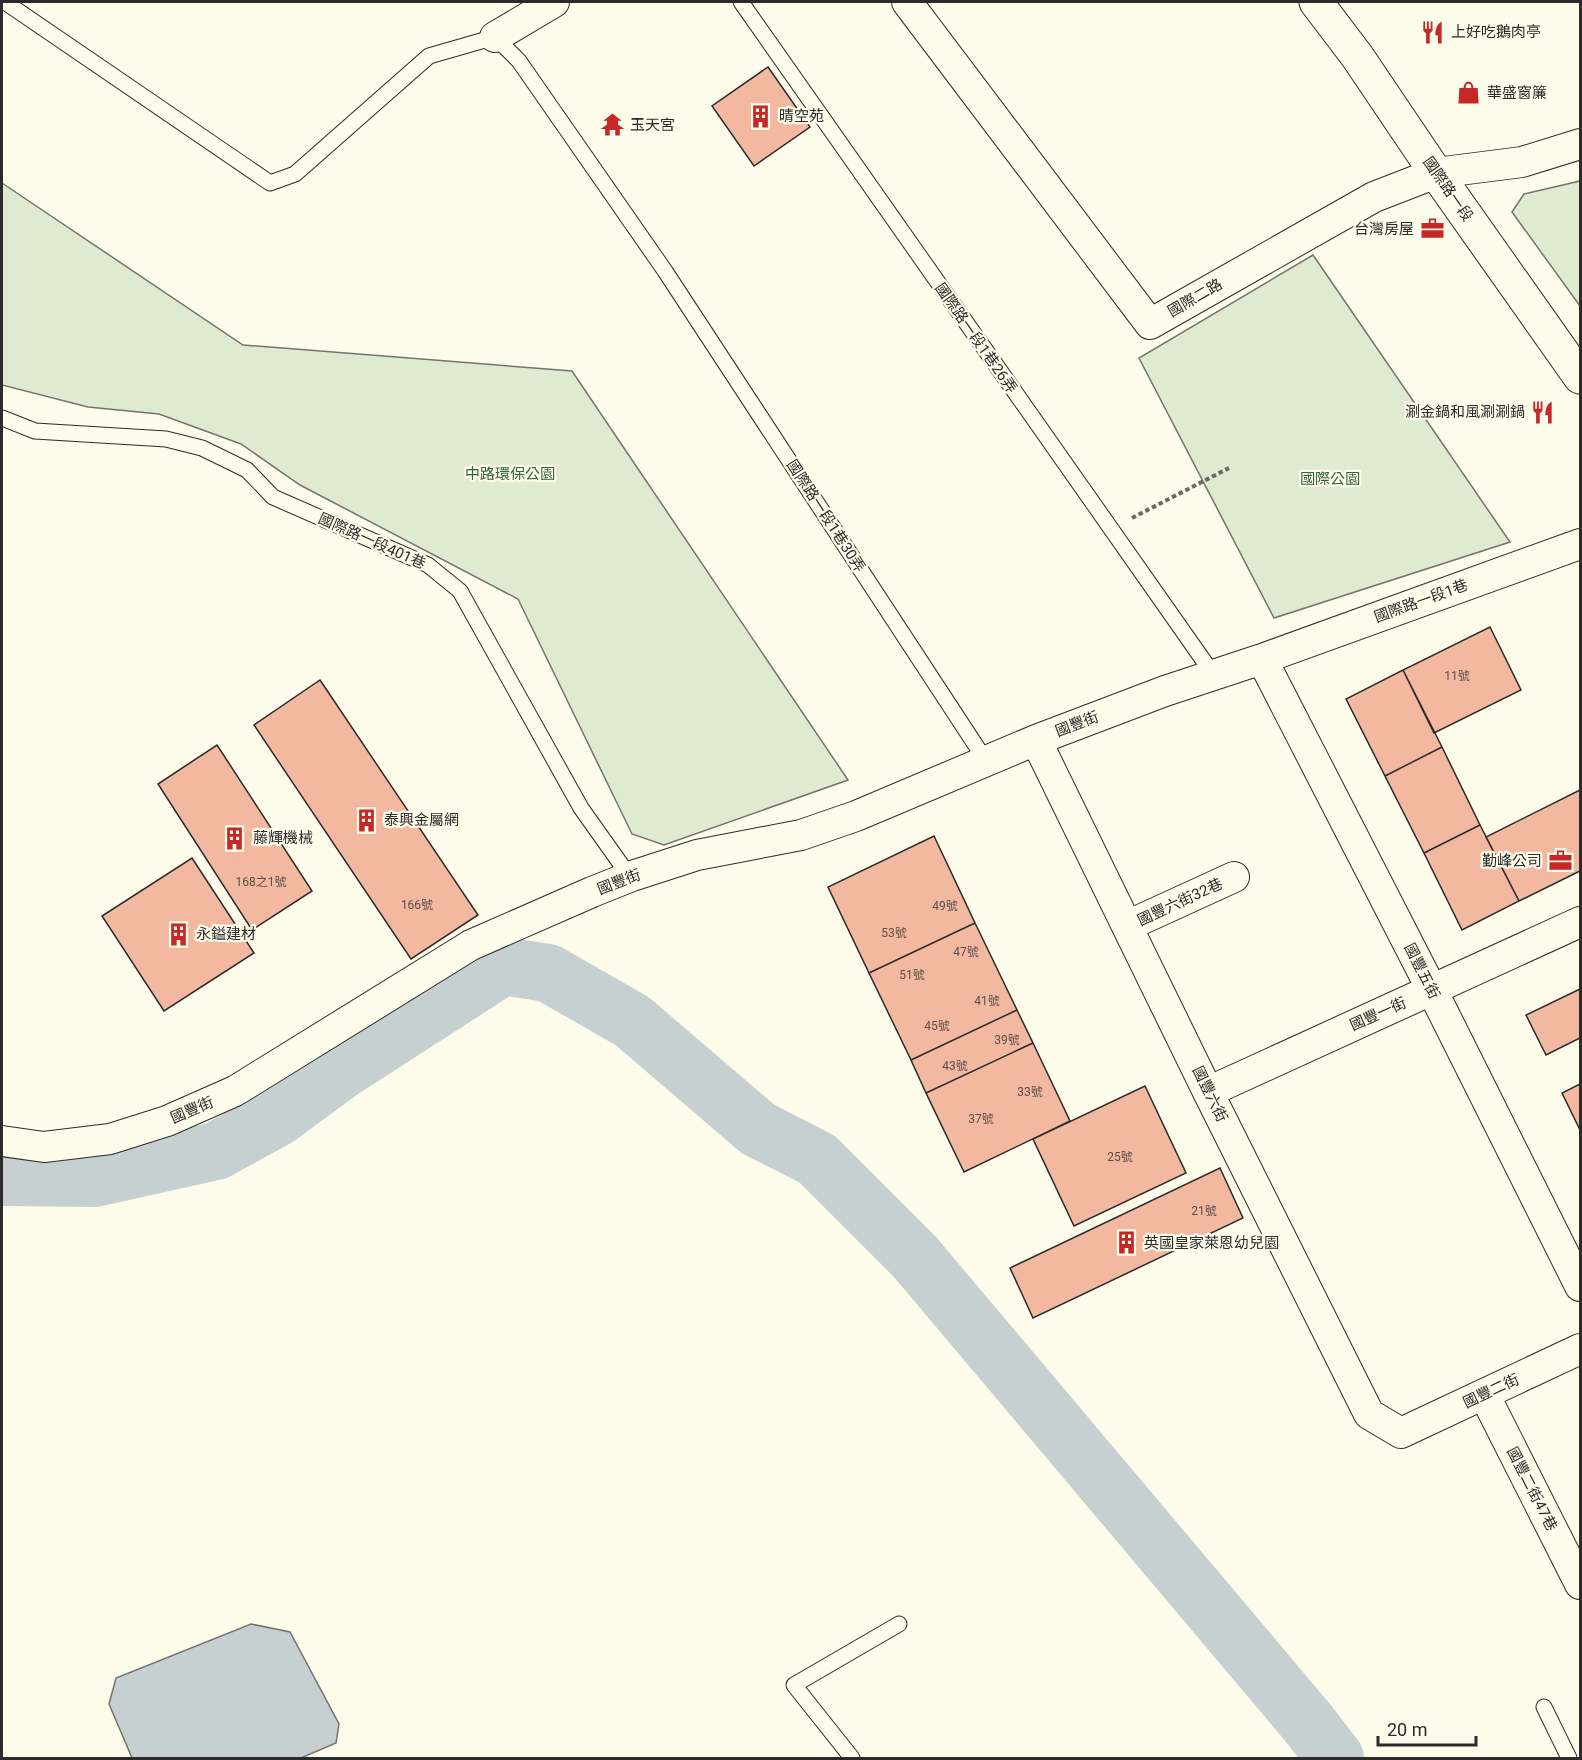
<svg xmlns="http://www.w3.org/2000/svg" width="1582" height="1760" font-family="Roboto,'Noto Sans TC',sans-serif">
<rect width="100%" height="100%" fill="#fdfbea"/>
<path fill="#deebd1" stroke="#74746e" stroke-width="1.5" d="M1580,181V306L1512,212L1524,194Z
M2,183L243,345L572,371L848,780L664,845L632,834L518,599L300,485L241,444L159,414L88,407L2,385Z
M1313,255L1510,542L1274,618L1139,358Z"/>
<path fill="#c7d0d0" stroke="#74746e" stroke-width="1.5" d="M251,1624L290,1632L339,1724L336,1743L301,1758H132L109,1704L116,1678Z"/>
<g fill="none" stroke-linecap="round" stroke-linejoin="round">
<path stroke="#c7d0d0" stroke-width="58" d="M2,1177L95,1178L216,1151L278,1117L342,1070L503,966L548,973L632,1021L758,1129L817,1159L915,1257L1308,1723L1335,1758"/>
</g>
<path fill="#f2b8a0" stroke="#2b2b2b" stroke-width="1.5" d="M768,67L810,127L754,166L712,106Z
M1490,627L1521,690L1434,733L1403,670Z
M1403,670L1442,747L1385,776L1346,699Z
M320,680L478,915L411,959L254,725Z
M217,745L312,891L252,930L158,784Z
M1442,747L1480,825L1424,853L1385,776Z
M1580,790V871L1519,901L1486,837Z
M1480,825L1519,901L1462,930L1424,853Z
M934,836L975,923L869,973L828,887Z
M192,858L254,953L164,1011L102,916Z
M975,923L1017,1010L911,1060L869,973Z
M1580,989V1038L1546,1055L1526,1015Z
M1017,1010L1033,1043L926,1093L911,1060Z
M1033,1043L1070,1121L964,1172L926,1093Z
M1580,1084V1130L1562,1093Z
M1145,1086L1186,1173L1074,1226L1033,1139Z
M1220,1168L1243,1218L1033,1318L1010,1268Z"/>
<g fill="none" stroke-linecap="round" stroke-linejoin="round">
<defs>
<path id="service" d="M5,2L270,183L295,174L429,56L495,37L519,61L665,271L986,761
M741,2L1213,674
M2,418L35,431L166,439L202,448L247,470L273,497L428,565L460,591L581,808L630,877
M1544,1707L1569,1758
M852,1758L794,1685L899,1624"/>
<path id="minor" d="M907,2L1150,324L1374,197L1436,173L1522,162L1580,144
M495,37L554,2
M1262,659L1432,990L1580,1286
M1036,740L1208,1092L1369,1414L1401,1433L1580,1349
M1127,926L1234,877
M1208,1092L1580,922
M2,1141L44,1147L110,1139L167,1121L235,1091L471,945L592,892L632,876L697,855L801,835L856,816L1036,740L1165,691L1262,659L1580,544
M1484,1394L1580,1584"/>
<path id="tertiary" d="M1316,2L1357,56L1436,173L1580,377"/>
</defs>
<use href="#service" stroke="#2b2b2b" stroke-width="17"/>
<use href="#minor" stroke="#2b2b2b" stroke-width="32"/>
<use href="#tertiary" stroke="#2b2b2b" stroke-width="35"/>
<path stroke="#6a6964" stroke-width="4" stroke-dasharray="4.5 3" stroke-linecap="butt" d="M1132,518L1229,468"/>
<use href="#service" stroke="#fdfbea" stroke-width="15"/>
<use href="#minor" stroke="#fdfbea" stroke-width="30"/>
<use href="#tertiary" stroke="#fdfbea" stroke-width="33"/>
</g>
<defs>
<symbol id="restaurant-bare" viewBox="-9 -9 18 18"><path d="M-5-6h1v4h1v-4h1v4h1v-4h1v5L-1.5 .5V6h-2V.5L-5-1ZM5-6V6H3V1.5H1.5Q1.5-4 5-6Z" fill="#c62828" stroke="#fdfbea" stroke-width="2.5" paint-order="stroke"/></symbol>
<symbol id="shop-bare" viewBox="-9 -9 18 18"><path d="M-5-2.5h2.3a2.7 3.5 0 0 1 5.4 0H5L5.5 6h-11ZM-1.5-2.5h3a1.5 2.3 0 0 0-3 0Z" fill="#c62828" stroke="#fdfbea" stroke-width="2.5" paint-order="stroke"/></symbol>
<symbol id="building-bare" viewBox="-9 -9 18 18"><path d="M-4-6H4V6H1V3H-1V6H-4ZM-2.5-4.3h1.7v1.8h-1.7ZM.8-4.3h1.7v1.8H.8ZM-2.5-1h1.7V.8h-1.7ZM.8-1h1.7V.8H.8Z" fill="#c62828" stroke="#fdfbea" stroke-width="2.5" paint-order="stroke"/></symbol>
<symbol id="temple-bare" viewBox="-9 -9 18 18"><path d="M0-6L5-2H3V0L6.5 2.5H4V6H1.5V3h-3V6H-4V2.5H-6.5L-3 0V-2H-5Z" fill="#c62828" stroke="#fdfbea" stroke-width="2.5" paint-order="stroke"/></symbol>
<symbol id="office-bare" viewBox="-9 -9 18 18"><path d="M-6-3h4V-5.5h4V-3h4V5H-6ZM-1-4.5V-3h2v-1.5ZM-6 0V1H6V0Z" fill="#c62828" stroke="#fdfbea" stroke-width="2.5" paint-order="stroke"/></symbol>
</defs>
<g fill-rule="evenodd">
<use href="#restaurant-bare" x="1416" y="16" width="33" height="33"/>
<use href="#shop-bare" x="1452" y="76" width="33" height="33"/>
<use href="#building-bare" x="744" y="100" width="33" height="33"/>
<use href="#temple-bare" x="596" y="108" width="33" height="33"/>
<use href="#office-bare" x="1416" y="212" width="33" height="33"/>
<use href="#restaurant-bare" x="1526" y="396" width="33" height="33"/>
<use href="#building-bare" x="350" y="804" width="33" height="33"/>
<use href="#building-bare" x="218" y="822" width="33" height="33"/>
<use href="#office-bare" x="1544" y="844" width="33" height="33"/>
<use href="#building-bare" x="162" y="918" width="33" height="33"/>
<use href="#building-bare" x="1110" y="1226" width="33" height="33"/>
</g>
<g text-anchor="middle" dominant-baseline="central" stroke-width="4.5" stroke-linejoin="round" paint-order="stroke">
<g font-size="12" fill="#5d4e48">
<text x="1457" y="676">11號</text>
<text x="261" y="882">168之1號</text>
<text x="417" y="905">166號</text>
<text x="945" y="906">49號</text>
<text x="894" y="933">53號</text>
<text x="966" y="952">47號</text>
<text x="912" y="975">51號</text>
<text x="987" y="1001">41號</text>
<text x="937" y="1026">45號</text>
<text x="1007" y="1040">39號</text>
<text x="955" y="1066">43號</text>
<text x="1030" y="1092">33號</text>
<text x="981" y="1119">37號</text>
<text x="1120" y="1157">25號</text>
<text x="1204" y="1211">21號</text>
</g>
<g font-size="15" fill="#2b2b2b" stroke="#fdfbea" text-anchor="start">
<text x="1451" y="32">上好吃鵝肉亭</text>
<text x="1487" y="93">華盛窗簾</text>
<text x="779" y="116">晴空苑</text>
<text x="630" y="125">玉天宮</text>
<text x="1414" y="229" text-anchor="end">台灣房屋</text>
<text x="1525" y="412" text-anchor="end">涮金鍋和風涮涮鍋</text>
<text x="384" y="820">泰興金屬網</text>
<text x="253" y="838">藤輝機械</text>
<text x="1542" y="861" text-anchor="end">勤峰公司</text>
<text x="196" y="934">永鎰建材</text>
<text x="1144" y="1243">英國皇家萊恩幼兒園</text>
</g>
<g font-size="15" fill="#2b2b2b" stroke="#fdfbea">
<text transform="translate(1448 189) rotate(55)">國際路一段</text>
<text transform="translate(1195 298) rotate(-30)">國際二路</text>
<text transform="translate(976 338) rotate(55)">國際路一段1巷26弄</text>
<text transform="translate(826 516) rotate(57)">國際路一段1巷30弄</text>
<text transform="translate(372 541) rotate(24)">國際路一段401巷</text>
<text transform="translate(1421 601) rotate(-20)">國際路一段1巷</text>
<text transform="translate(1077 724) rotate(-21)">國豐街</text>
<text transform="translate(619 882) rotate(-21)">國豐街</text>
<text transform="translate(1180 902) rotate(-25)">國豐六街32巷</text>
<text transform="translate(1422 971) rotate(63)">國豐五街</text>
<text transform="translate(1378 1014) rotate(-24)">國豐一街</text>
<text transform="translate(1210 1094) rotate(64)">國豐六街</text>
<text transform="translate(192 1110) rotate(-23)">國豐街</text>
<text transform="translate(1491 1391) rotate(-25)">國豐二街</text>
<text transform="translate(1532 1489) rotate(63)">國豐二街47巷</text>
</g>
<g font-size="15" fill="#34623c" stroke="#fdfbea">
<text x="510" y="474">中路環保公園</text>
<text x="1330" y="479">國際公園</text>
</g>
</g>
<rect width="1582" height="1760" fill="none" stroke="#2b2b2b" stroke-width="6"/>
<path d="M1378 1736v9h98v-9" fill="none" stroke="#2b2b2b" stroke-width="3"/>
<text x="1387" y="1736" font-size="18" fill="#2b2b2b" stroke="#fdfbea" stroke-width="4.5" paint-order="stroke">20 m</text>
</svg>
